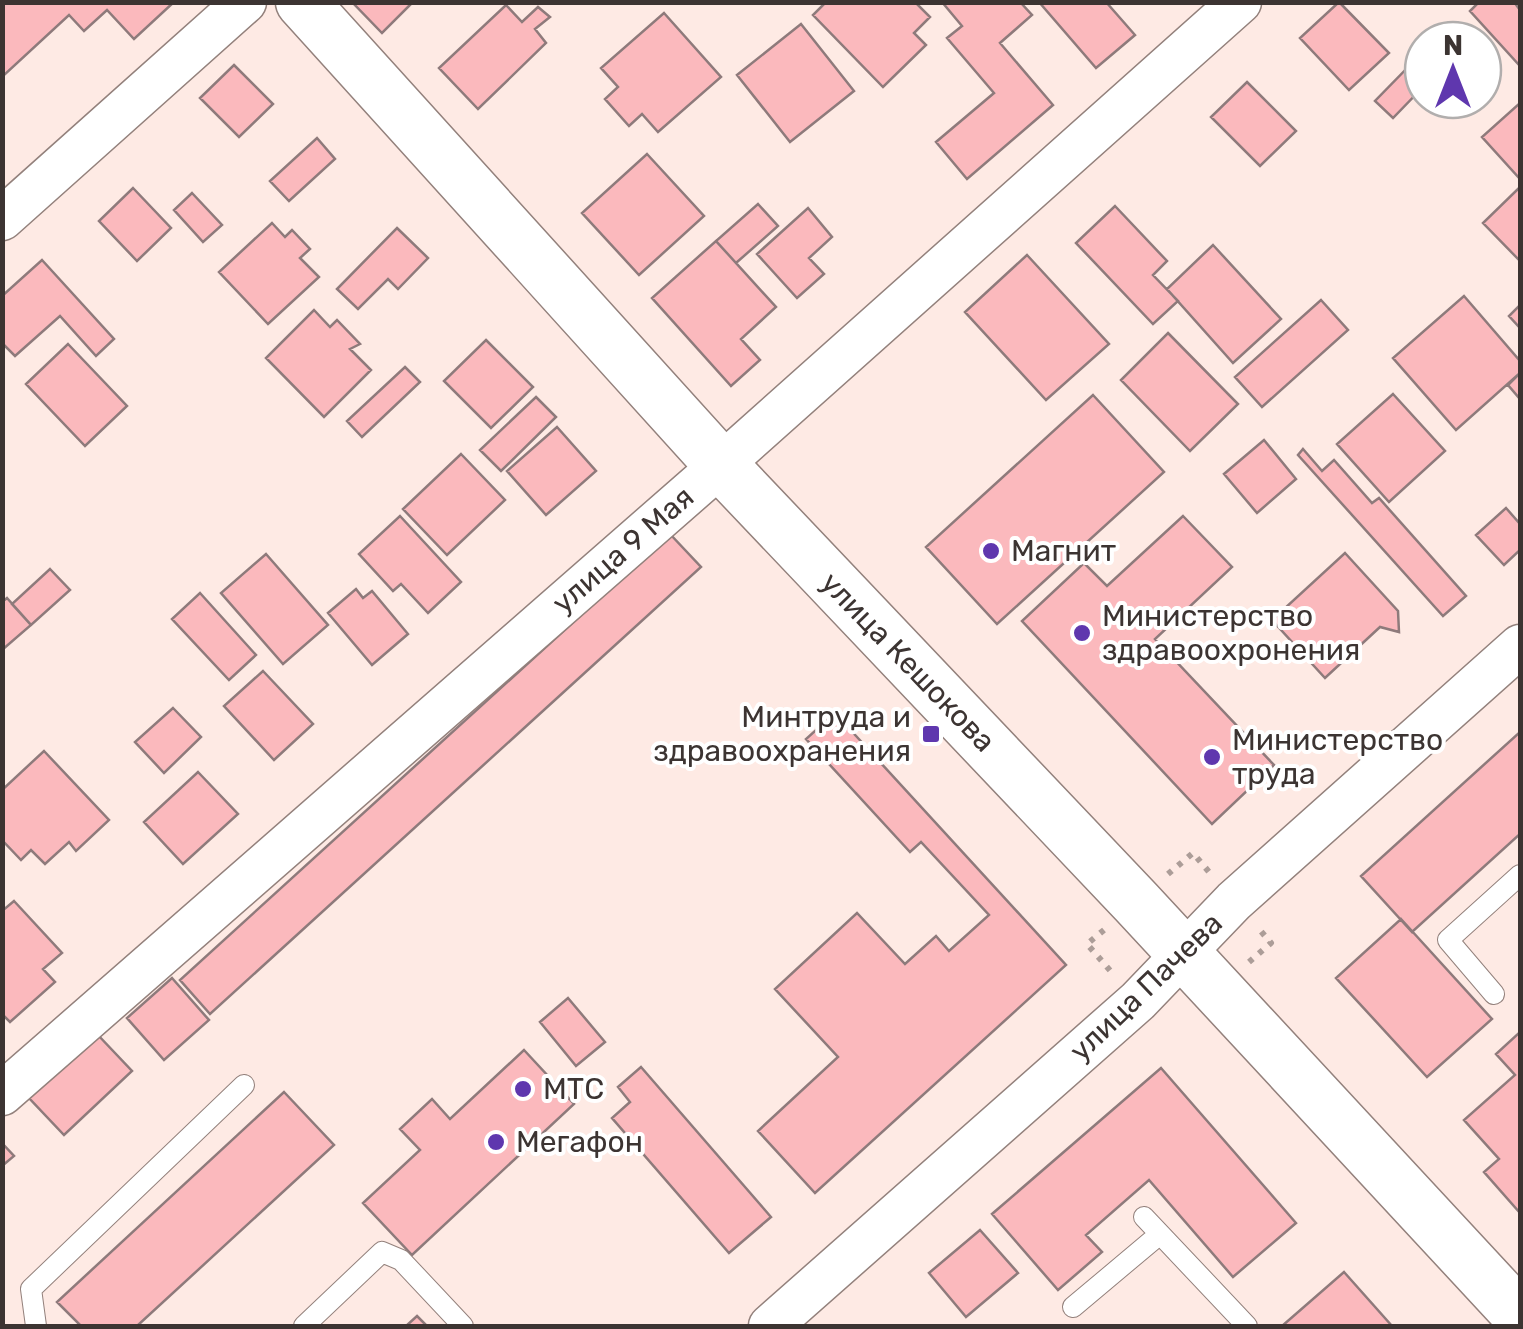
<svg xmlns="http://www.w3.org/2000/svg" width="1523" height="1329" font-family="Rubik,sans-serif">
<rect width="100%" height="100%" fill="#feeae4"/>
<path fill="#fbb9bd" stroke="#8e7a7b" stroke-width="2.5" d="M2,2H174L134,39L107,10L84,31L69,15L2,77Z
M352,2H413L382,33Z
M826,2H915L930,17L914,33L926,45L883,87L813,15Z
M942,2H1020L1032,15L1000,43L1053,105L967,179L936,142L994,93L947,38L962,26Z
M1039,2H1106L1135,35L1096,68Z
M1339,2L1389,53L1349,90L1300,38Z
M1479,2H1514L1520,10V66L1470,11Z
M506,5L522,22L538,7L550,17L535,29L546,43L478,109L439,68Z
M664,13L721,77L658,132L642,114L629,126L605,99L618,87L601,68Z
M801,24L854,91L790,142L737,75Z
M1416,59L1423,67V87L1393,118L1375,101Z
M234,65L273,104L239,137L200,98Z
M1247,82L1296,131L1260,166L1211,117Z
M1520,103V179L1482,137Z
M317,138L335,159L289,201L270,181Z
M647,154L704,216L639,275L582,213Z
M1520,187V261L1483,223Z
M133,188L171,228L137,261L99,221Z
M192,193L222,225L203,242L174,210Z
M758,204L778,226L736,263L716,241Z
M1115,206L1167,261L1153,275L1178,301L1153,324L1076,243Z
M808,208L832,237L809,258L824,274L797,298L757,254Z
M272,223L285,237L292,230L310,249L300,258L319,277L268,324L219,272Z
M397,228L428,258L398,289L388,279L358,309L337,289Z
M716,241L776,307L741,339L760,360L731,386L652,298Z
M1213,245L1281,319L1233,363L1167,289Z
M1027,255L1109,344L1046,400L965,312Z
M42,260L114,339L96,356L60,316L15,356L2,343V296Z
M1464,296L1520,361V373L1456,430L1393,358Z
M1321,300L1348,330L1262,407L1235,377Z
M1520,305V328L1509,316Z
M314,310L330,327L337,320L360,344L350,349L371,370L324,417L266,358Z
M1168,333L1238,404L1190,451L1121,380Z
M486,340L533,387L491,428L444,381Z
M68,344L127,406L85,446L26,384Z
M405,367L420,382L362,437L347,421Z
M1520,373V399L1508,385Z
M1393,394L1445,451L1389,502L1337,444Z
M1093,395L1164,472L997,624L926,547Z
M536,397L556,417L501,471L480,450Z
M557,427L596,471L546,515L507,471Z
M1264,440L1296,479L1257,513L1224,474Z
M1303,449L1322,471L1334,460L1372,503L1379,498L1466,596L1443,616L1298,455Z
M461,454L505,500L447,555L403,509Z
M1506,508L1520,524V550L1504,565L1476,535Z
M400,516L461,582L428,613L401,584L393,591L359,554Z
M1183,516L1232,567L1155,639L1274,765L1212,824L1022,621L1084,563L1107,586Z
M670,534L701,567L210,1014L180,980Z
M1345,553L1398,611L1399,632L1380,627L1325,678L1272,620Z
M266,554L328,625L283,664L221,593Z
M50,569L70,590L31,625L12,604Z
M356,589L363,598L372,591L408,634L372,665L328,613Z
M200,593L256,655L229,680L172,619Z
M7,598L31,625L2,650V602Z
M263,671L313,724L274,760L224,706Z
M173,708L201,737L164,773L135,742Z
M835,713L1066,965L815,1193L758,1131L838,1057L775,989L857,913L905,964L936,936L949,951L989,915L921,842L910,852L806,739Z
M1520,732V834L1412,932L1361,876Z
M44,751L109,820L76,851L69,842L45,864L31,850L21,860L2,840V790Z
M198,772L238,814L183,864L144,822Z
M14,901L62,953L43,969L55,982L10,1022L2,1014V911Z
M1401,919L1492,1019L1427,1077L1336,978Z
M172,978L209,1020L164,1060L127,1018Z
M568,998L605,1042L576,1066L540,1022Z
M1520,1032V1213L1484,1172L1499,1159L1464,1120L1515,1075L1496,1054Z
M97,1034L132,1071L64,1135L29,1098Z
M524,1050L574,1104L412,1255L363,1203L420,1150L400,1129L432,1099L450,1119Z
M641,1067L771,1217L729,1253L612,1118L630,1102L618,1087Z
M1161,1068L1296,1223L1233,1277L1149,1180L1086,1235L1102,1252L1058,1290L992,1214Z
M284,1092L334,1145L137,1326H81L57,1302Z
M2,1143L14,1156L2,1166Z
M980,1230L1018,1273L966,1317L929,1273Z
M1344,1272L1392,1326H1282Z
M417,1316L427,1326H406Z"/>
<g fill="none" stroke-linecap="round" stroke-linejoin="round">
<defs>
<path id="service" d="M1494,994L1448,940L1520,875
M1144,1217L1247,1326
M1073,1307L1160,1234
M36,1326L31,1289L244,1085
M304,1326L382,1252L401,1260L463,1326"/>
<path id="minor" d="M2,219L245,2
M2,1094L721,465L1240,2
M770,1326L1138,1001L1234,901L1520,646"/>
<path id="tertiary" d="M302,2L721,465L1136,902L1520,1316"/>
</defs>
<use href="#service" stroke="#93817c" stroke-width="22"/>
<use href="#minor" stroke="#93817c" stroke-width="45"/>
<use href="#tertiary" stroke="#93817c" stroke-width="55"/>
<path stroke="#ac9d98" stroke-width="6" stroke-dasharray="5 8" stroke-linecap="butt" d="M1168,874L1193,853L1209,872
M1104,930L1087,944L1114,975
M1249,962L1271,943L1259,929"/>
<use href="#service" stroke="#fff" stroke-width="20"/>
<use href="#minor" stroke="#fff" stroke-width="42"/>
<use href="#tertiary" stroke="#fff" stroke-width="52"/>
</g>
<g fill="#5f37ae" stroke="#fff" stroke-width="4">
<circle cx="991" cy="551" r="10"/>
<circle cx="1082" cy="633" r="10"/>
<rect x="921" y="724" width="20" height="20" rx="5"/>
<circle cx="1212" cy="757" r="10"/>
<circle cx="523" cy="1089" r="10"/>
<circle cx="496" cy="1142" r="10"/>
</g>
<g text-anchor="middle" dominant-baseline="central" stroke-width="8" stroke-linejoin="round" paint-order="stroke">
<g font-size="30" fill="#3c3432" stroke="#fff">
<text transform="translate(623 550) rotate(-41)">улица 9 Мая</text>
<text transform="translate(908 662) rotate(46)">улица Кешокова</text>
<text transform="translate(1146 987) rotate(-44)">улица Пачева</text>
</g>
<g font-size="30" fill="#3c3432" stroke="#fff" text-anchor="start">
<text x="1011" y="551">Магнит</text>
<text x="1102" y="616">Министерство<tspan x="1102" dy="34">здравоохронения</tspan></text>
<text x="911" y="717" text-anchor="end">Минтруда и<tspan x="911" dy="34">здравоохранения</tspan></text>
<text x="1232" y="740">Министерство<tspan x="1232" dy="34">труда</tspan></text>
<text x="543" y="1089">МТС</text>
<text x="516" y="1142">Мегафон</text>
</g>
</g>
<rect width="1523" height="1329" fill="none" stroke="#3c3432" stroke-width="10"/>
<g transform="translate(1453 70)"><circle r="48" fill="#ffffff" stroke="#b1aead" stroke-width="2.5"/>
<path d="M0-8L18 38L0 25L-18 38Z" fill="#5f37ae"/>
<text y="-15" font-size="28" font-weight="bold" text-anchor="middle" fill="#3c3432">N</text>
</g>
</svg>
